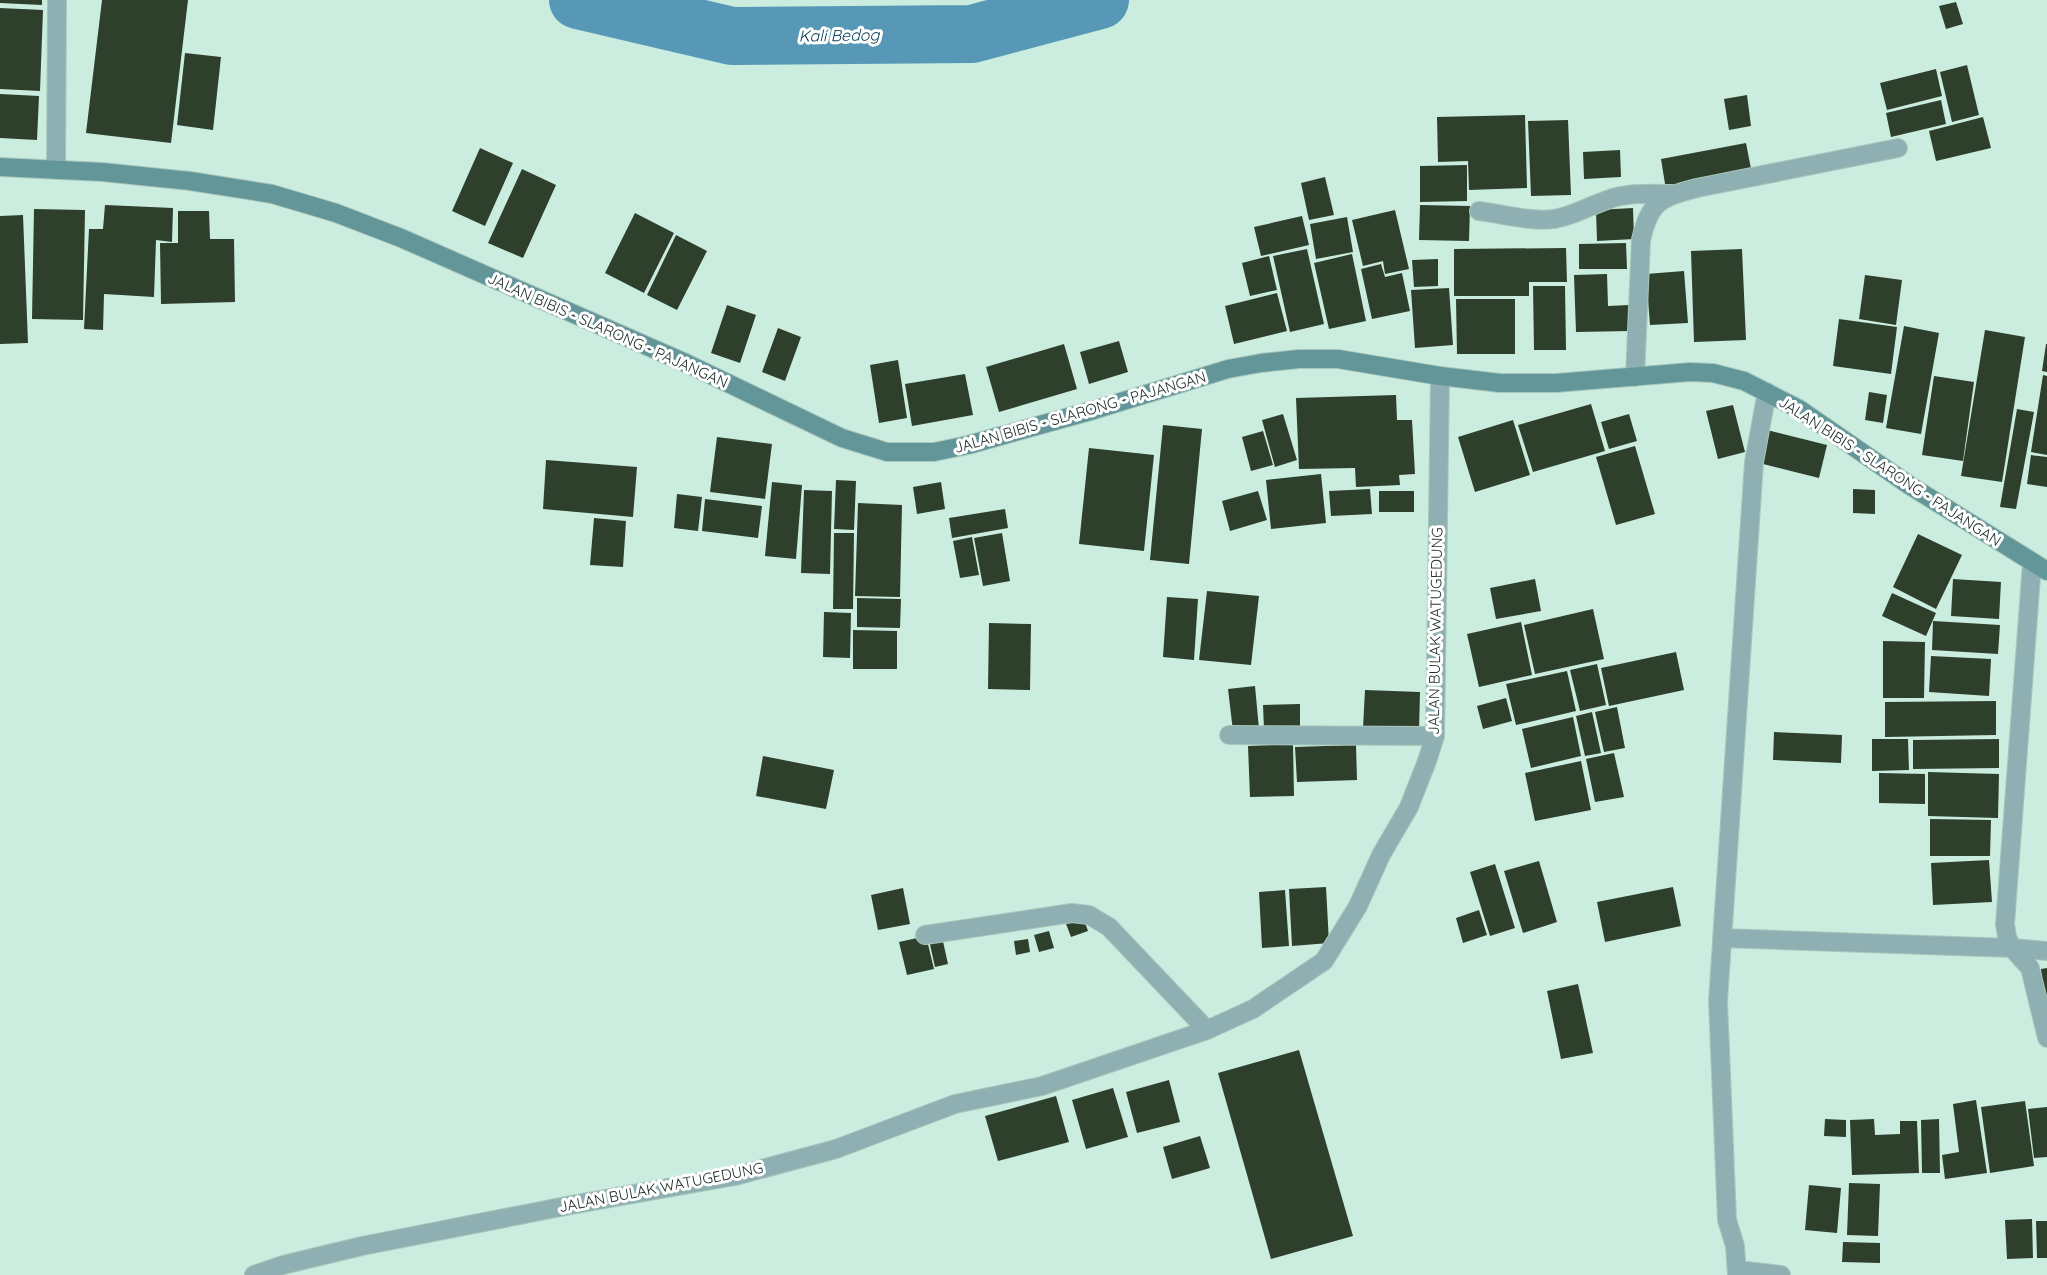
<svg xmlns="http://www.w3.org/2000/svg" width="2047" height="1275" font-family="Quicksand,sans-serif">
<rect width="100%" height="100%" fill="#cbede0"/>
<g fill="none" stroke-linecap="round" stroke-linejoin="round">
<path stroke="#5698b6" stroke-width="58" d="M578,0L732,36L972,34L1100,0"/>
</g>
<path fill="#2e3f2c" d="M0,0H42V5L0,3Z
M102,0H188L171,143L86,133Z
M1956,2L1963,24L1946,29L1939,6Z
M0,8L43,10L40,91L0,89Z
M185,53L221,57L213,130L177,125Z
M1967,65L1979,115L1952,122L1940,72Z
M1936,69L1942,96L1887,110L1880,83Z
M0,94L39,96L37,140L0,138Z
M1747,95L1751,126L1729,130L1724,99Z
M1941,100L1946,124L1891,137L1886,113Z
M1525,115L1527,188L1469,190L1468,161L1438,162L1437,117Z
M1983,117L1991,148L1936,161L1929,131Z
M1568,120L1571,195L1531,196L1528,121Z
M1746,143L1752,174L1666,190L1661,159Z
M480,148L513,163L485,226L452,211Z
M1620,150L1621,177L1584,179L1583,152Z
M1467,165V201L1420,202V166Z
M522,169L556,185L523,258L488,243Z
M1325,177L1334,215L1309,220L1301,183Z
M105,205L173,208L172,242L156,240L154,297L104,294L103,330L84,329L89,229H103Z
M1420,205L1470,206L1469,241L1419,240Z
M1633,208L1634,239L1597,241L1596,210Z
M34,209L85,210L83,320L32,319Z
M1395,210L1409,269L1385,274L1383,261L1363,266L1352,220Z
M178,211H209L210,239H234L235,302L161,304L160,243H178Z
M635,213L674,233L644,293L605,273Z
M23,215L28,343L0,344V216Z
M1302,216L1309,245L1261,256L1254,227Z
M1347,217L1353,252L1316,259L1310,224Z
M676,235L707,251L677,310L647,295Z
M1626,243L1627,269H1579V244Z
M1566,248L1567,282H1529V296H1454V249Z
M1307,249L1324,324L1290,332L1273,256Z
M1742,249L1746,340L1694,342L1691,251Z
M1352,254L1366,321L1329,329L1314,263Z
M1269,256L1277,290L1250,296L1242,263Z
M1438,259V286L1414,287L1412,260Z
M1381,264L1385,277L1402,273L1410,311L1372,319L1361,269Z
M1684,271L1688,323L1650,325L1646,274Z
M1607,274L1608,306L1629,305L1630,331L1576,332L1574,275Z
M1865,275L1902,280L1896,325L1859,319Z
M1533,286H1565L1566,350H1534Z
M1449,288L1453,345L1415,348L1411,290Z
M1277,293L1287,331L1234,344L1225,306Z
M1456,299H1515V354H1457Z
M727,305L756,315L740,363L711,353Z
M1839,319L1897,327L1891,374L1833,366Z
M1904,326L1939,333L1921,434L1886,428Z
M778,328L801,337L785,381L762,372Z
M1985,330L2025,337L2002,482L1961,476Z
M1119,341L1128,372L1089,384L1080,352Z
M1064,344L1077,389L999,412L986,367Z
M2046,344H2047V372L2042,371Z
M898,360L907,418L879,423L870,365Z
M965,374L973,415L912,426L905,384Z
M2043,375L2047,376V455L2031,452Z
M1934,376L1974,382L1963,461L1922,455Z
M1869,392L1887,395L1883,423L1865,420Z
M1396,395L1397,420H1412L1415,474L1399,475L1400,485L1356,487L1355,468L1299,469L1296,398Z
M1591,404L1605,451L1533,472L1518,425Z
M1733,405L1745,452L1718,459L1706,411Z
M2017,409L2034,412L2016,509L2000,507Z
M1283,414L1297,460L1275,467L1262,420Z
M1629,414L1637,441L1609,449L1601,422Z
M1513,420L1530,475L1475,492L1458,437Z
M1163,425L1202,429L1189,564L1150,560Z
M1767,430L1827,445L1819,478L1759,463Z
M1263,431L1273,465L1251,471L1242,437Z
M717,437L772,444L765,499L710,492Z
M1635,446L1655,514L1616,525L1596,457Z
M1089,448L1154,455L1144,551L1079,544Z
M2031,455L2047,457V487L2027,484Z
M546,460L637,467L633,517L543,509Z
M1321,474L1326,523L1271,529L1266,480Z
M836,480L856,481L854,530L834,529Z
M772,482L802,485L796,559L765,556Z
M941,482L945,509L917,514L913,487Z
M1370,489L1372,514L1331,516L1329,491Z
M1853,489L1875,490V514L1853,513Z
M804,490L832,491L830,574L801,573Z
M1258,491L1267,520L1230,531L1222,501Z
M1379,491H1414V512H1379Z
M677,494L702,497L698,531L674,528Z
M705,499L762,506L758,538L702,531Z
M858,503L902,505L900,597L855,596Z
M1005,509L1008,528L952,538L949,518Z
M594,518L626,521L623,567L590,565Z
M834,533H854L853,609H833Z
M1002,533L1010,581L983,586L974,538Z
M1918,534L1962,555L1936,609L1893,587Z
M972,537L979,575L960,578L953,541Z
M1535,579L1541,611L1496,619L1490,588Z
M1953,579L2001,582L1999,619L1951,616Z
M1207,591L1259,596L1251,665L1199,660Z
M1892,593L1936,613L1926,636L1882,616Z
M1167,597L1198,599L1194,660L1163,657Z
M857,598L901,599L900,628L857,627Z
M1593,609L1604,659L1535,674L1524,625Z
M824,612L851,613L850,658L823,657Z
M1933,621L2000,625L1998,654L1932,650Z
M1521,622L1532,675L1479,687L1467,634Z
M989,623L1031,624L1030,690L988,689Z
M853,630L897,631V669H853Z
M1883,641L1925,642L1924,698H1883Z
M1676,652L1684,690L1609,706L1601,668Z
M1931,656L1991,659L1989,696L1929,692Z
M1597,664L1606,705L1580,711L1570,670Z
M1567,671L1576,711L1516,725L1506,684Z
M1255,686L1259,729L1233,731L1228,689Z
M1365,690L1420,692L1419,730L1363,728Z
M1506,698L1512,721L1483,729L1477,706Z
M1996,701V735L1885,737V702Z
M1300,704V728L1264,729L1263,705Z
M1617,707L1625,748L1604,752L1595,712Z
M1592,712L1601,753L1585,756L1576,716Z
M1573,717L1581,756L1531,768L1522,729Z
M1774,732L1842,735L1841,763L1773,760Z
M1872,739H1908L1909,770L1872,771Z
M1999,739V768L1913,769V740Z
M1293,744L1294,796L1250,797L1248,746Z
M1356,745L1357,780L1297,782L1295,747Z
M1614,753L1624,797L1595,802L1586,759Z
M763,756L834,770L826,809L756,796Z
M1581,761L1591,810L1535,821L1525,773Z
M1928,772L1999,774L1998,818L1928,816Z
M1879,773L1925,774V804L1879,803Z
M1930,819L1991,820L1990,856H1930Z
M1989,860L1992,902L1933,905L1931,863Z
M1539,861L1557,922L1523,933L1504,871Z
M1495,864L1515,928L1490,936L1470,872Z
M1326,887L1329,943L1292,946L1289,889Z
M1673,887L1681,926L1605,942L1597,902Z
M903,888L910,924L878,930L871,895Z
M1285,890L1289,946L1262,948L1259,892Z
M1479,910L1487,935L1463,943L1456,918Z
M1082,914L1088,931L1071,937L1065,921Z
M1049,931L1054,948L1039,952L1034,935Z
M926,936L934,969L907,975L899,942Z
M942,937L948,964L935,967L929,940Z
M1028,939L1030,952L1016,955L1014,941Z
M2047,968V1021H2045L2041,969Z
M1578,984L1593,1053L1561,1059L1547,991Z
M1299,1050L1353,1236L1271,1259L1218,1073Z
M1169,1080L1180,1122L1137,1133L1126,1092Z
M1113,1088L1128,1137L1086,1149L1072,1100Z
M1056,1096L1069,1142L998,1161L985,1116Z
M1976,1100L1987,1173L1945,1179L1942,1155L1959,1152L1953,1104Z
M2025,1101L2034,1166L1990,1173L1981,1107Z
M2047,1107V1157L2034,1158L2028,1109Z
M1825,1119L1846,1120V1137L1824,1136Z
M1874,1119L1875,1135L1900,1134V1121H1917L1919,1173L1852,1175L1850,1120Z
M1939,1119L1940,1173H1922L1921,1120Z
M1200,1136L1210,1168L1172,1179L1163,1147Z
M1849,1183L1880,1184L1878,1236L1847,1235Z
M1809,1185L1841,1188L1837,1233L1805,1230Z
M2032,1219L2033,1258L2007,1259L2005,1220Z
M2036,1221H2047V1258H2037Z
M1843,1242L1880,1243V1263L1842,1262Z"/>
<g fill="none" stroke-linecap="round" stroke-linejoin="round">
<defs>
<path id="minor" d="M56,170L57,0
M1479,211C1503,214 1530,222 1554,219C1573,216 1589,206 1607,200C1628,192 1650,194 1672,194
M1635,377L1641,240C1650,201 1660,198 1697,188L1898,148
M2032,563L2005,924L2007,937L2012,948L2030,968L2047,1038
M1229,735L1435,736
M925,935L1072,913L1089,915L1109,927L1207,1030
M1722,938L2012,948L2047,951
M1738,1270L1781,1275
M1737,1275L1735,1246L1727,1220L1718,1001L1754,462L1767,392"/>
<path id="tertiary" d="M254,1275L283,1265L362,1246L571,1205L735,1176L836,1149L955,1104L1042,1086L1207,1030L1253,1009L1324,961L1358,906L1381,855L1409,807L1427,761L1435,736L1440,376"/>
<path id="secondary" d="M0,167L102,172L190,181L272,194L336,213L401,238L688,364L842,438L887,452H934L968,445L1094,410L1228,369L1261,363L1299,359H1338L1440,376L1500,383H1556L1690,372L1713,373L1744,381L1799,409L1909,485L2047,571"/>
</defs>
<use href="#minor" stroke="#a9c7bc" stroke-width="20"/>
<use href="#tertiary" stroke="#a9c7bc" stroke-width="20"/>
<use href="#secondary" stroke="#a9c7bc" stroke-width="20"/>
<use href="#minor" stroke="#8fb0b2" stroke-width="18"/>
<use href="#tertiary" stroke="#8fb0b2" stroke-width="18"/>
<use href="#secondary" stroke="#639699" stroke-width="18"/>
</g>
<g text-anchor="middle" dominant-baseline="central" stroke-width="6" stroke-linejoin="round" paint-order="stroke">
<g font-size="15" fill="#222f2b" stroke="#fff">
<text transform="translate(608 330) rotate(24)">JALAN BIBIS - SLARONG - PAJANGAN</text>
<text transform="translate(1080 412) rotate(-16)">JALAN BIBIS - SLARONG - PAJANGAN</text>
<text transform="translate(1890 471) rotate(33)">JALAN BIBIS - SLARONG - PAJANGAN</text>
<text transform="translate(1435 631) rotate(-89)">JALAN BULAK WATUGEDUNG</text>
<text transform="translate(661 1187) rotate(-11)">JALAN BULAK WATUGEDUNG</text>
</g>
<g font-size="16" font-style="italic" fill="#003d52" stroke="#fff">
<text transform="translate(839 35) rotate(-1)">Kali Bedog</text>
</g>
</g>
</svg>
